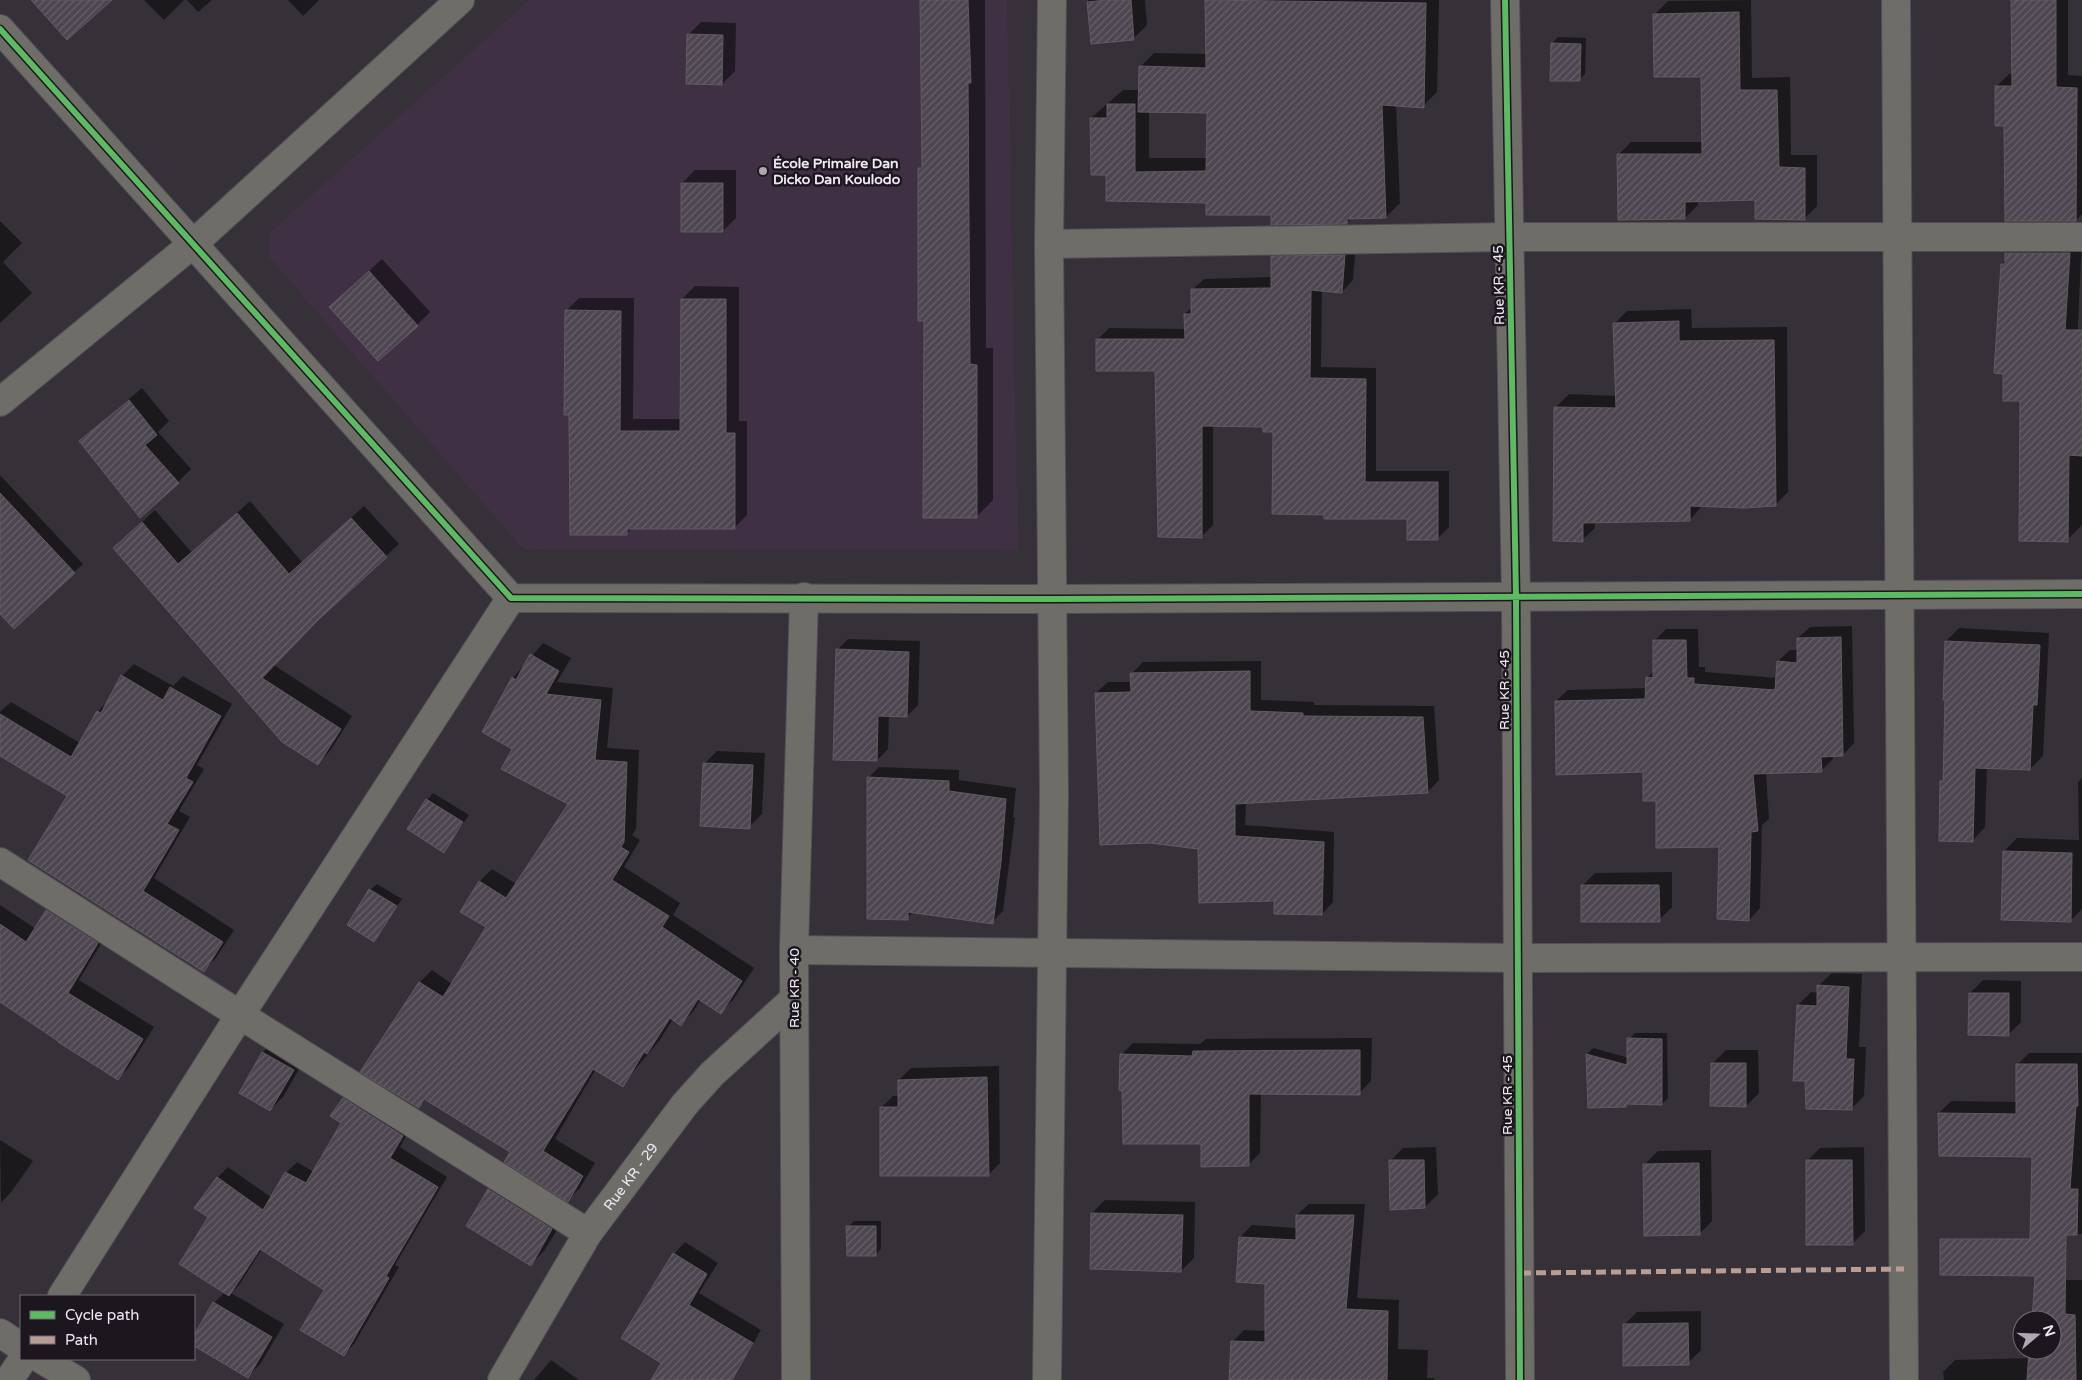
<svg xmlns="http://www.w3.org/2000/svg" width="2082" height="1380" font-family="'Varela Round',sans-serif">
<defs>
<pattern id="building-hatch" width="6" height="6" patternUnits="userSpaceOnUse" patternTransform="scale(1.25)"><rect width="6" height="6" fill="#4d4650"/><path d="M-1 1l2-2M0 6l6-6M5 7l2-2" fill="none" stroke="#67616a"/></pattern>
</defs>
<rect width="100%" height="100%" fill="#363038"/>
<path fill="#3f3043" d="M529,0H1007L1018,550L523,549L269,257V233Z"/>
<path fill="#0007" fill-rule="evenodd" d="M144,0H184L164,20Z
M187,0H212L198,12Z
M288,0H319L303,16Z
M921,0H985L986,348H993V500L976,517L925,320L920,169L923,165Z
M1088,0H1145L1147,25L1133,39L1092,42Z
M1206,0H1439L1437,92L1423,106L1396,105L1400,203L1386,217L1351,218L1346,223L1272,214L1108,173L1091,118L1123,90H1140V67L1154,53L1207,54ZM1149,111L1208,112V158H1149Z
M1751,0L1752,78L1790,77L1791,155H1817V206L1804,219L1757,199L1698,201V205L1685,218L1618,155L1631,142H1703V76L1655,14L1668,1Z
M2012,0H2068V75L2082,76V214L2076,220L2005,125L1996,87L2009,74H2013Z
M701,22L736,23L735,71L722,84L688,35Z
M1558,37L1586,38L1585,74L1579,80L1552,43Z
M695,170H736V218L723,231L682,183Z
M0,221L22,243L3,262L32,293L0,323Z
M2020,239H2082L2076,366H2082V525L2068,539L2021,400L2002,264L2006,260V253Z
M1356,244L1353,280L1342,292L1322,290L1321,367L1376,368V471H1449V527L1438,538L1408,518L1325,514L1274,431L1264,426L1213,425V525L1201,537L1157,370L1097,340L1109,328L1186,329L1185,314L1192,307V290L1204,279L1272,277V257L1283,245Z
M382,259L430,312L417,325L344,294Z
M695,286L739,287V421H747V515L734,528L633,527L627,533L571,414L566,311L579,298H634L633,419H681L682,299Z
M1691,309L1692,328L1787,327L1788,492L1775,505H1703L1690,520L1595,521V528L1582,540L1556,407L1569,394L1617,396L1614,324L1627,311Z
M142,388L169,421L158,432L191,469L178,482L80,441Z
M0,475L83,564L14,627L0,612Z
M250,501L302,562L364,506L399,544L320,617L274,665L352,716L330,751L318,764L114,548L155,510L192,553Z
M1852,626L1854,743L1843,755H1833V759L1821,771L1766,773L1769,819L1762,825L1760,908L1749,920L1721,846L1657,800L1644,771L1556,701L1568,690L1647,688V678L1654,671V641L1666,629H1698L1699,667H1705V672L1777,678L1778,661L1790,650H1798V638L1810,627Z
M1959,628L2049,633L2043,756L2030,769L1987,767L1985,827L1973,840L1941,781L1944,778L1946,641Z
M848,639L920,641L918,705L907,716L889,715L888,749L877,760L837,650Z
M543,643L571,658L557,682L613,688L607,748L639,750L636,829L632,835L640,840L624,867L680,903L673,915L754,968L733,1000L721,1012L701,999L693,1012L681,1024L673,1019L660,1040L622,1085L596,1069L555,1139L595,1163L580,1188L568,1200L512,1151L426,1099L418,1107L420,982L432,970L452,984L488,927L462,911L480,881L492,869L516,884L569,804L513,749V678Z
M1261,661V700L1314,702V705L1434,706L1439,780L1428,792L1246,802L1245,825L1334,832L1333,902L1322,914L1276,900L1199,848L1096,693L1108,682H1132V673L1143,662Z
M134,664L173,686L183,676L232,704L197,765L204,769L179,811L190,817L154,878L234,930L216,958L204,970L69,796L0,754V712L11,702L80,743L98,711L109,700L122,676Z
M717,751L765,753L762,814L749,827L704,764Z
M879,767L959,770V780L1016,788L1013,817L1015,818L1003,911L992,922L914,911L907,918L868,778Z
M2082,778V909L2070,921L2004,851L2017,838L2079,840L2078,782Z
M433,793L469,815L444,851L427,800Z
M1672,872V907L1659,920L1582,886L1595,873Z
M377,884L402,899L374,940L370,890Z
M59,899L109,931L79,980L154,1027L129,1067L118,1078L0,1001V905L36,929L47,911Z
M1832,973L1862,974L1859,1047H1866L1864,1096L1851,1109L1807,1080L1798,1005L1811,992L1819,993V985Z
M1983,980L2021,981V1022L2008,1035L1970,993Z
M1635,1033H1667L1668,1098L1662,1104L1628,1103L1625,1105L1587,1054L1593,1048L1629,1058V1039Z
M1372,1038L1371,1081L1359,1093H1261L1260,1153L1248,1165L1203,1142L1121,1055L1133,1043L1200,1044L1206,1039Z
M276,1039L306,1057L283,1097L270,1110L240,1092L263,1052Z
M1726,1050H1758L1759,1093L1746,1106L1713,1063Z
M2029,1053H2082V1234H2031L2033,1156L1939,1113L1951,1101L2017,1102V1065Z
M999,1066L1000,1163L988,1175L881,1108L893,1096H899V1080L911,1068Z
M354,1088L412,1125L400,1147L447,1177L395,1265L399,1267L354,1344L344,1354L326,1290L262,1249L239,1285L231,1293L284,1324L261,1363L248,1376L194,1344V1337L214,1303L225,1292L210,1217L217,1178L228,1167L272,1198L286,1173L297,1162L314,1172L343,1123L344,1099Z
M0,1140L33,1161L12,1191L1,1203Z
M1436,1147L1438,1194L1425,1207L1390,1161L1403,1148Z
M1864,1147L1865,1231L1852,1244L1807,1161L1820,1148Z
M1711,1150L1712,1221L1699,1234L1645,1164L1658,1151Z
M502,1177L565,1217L544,1251L531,1264L468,1226L489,1190Z
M1105,1200L1195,1202L1194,1258L1181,1271L1092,1213Z
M1309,1204H1365L1357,1298L1399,1300L1398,1349L1428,1350L1427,1378H1434V1380H1230L1233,1341L1244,1330L1266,1331V1283L1240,1237L1252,1225L1297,1228V1215Z
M854,1221H881V1249L875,1255L848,1227Z
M685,1242L718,1263L699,1293L761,1330L732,1380H658L663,1363L623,1338L674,1254Z
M2047,1280H2082V1380H1944L1943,1372L1955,1360L2030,1358V1350H2052V1320H2033Z
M1701,1311V1350L1688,1363L1624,1325L1637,1312Z
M551,1360L579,1380H534Z"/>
<path fill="url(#building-hatch)" stroke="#605b62" d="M31,0H112L67,40Z
M920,0H968L971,83H968L970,364L977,365V518H923L924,321H918V168H922Z
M1107,0H1131L1134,40L1091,44L1087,2Z
M1205,0L1426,3L1424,108L1382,105L1386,218L1347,219V224L1271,225V215H1206V203L1106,201V175H1091L1090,118H1107V104H1135V172L1206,171L1207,113L1138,112L1139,66L1206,68Z
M2011,0H2056V87L2077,88L2076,221H2005L2004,126H1995V86H2012Z
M1739,12L1740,90H1777L1779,167L1805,168V220L1755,219V200L1685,202V219L1618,220L1617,154H1702L1701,77H1654L1653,14Z
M687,34L723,35L722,85L686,84Z
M1551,43L1581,44L1580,81H1550Z
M681,183H723V232H681Z
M2005,253H2070L2065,330H2082V456L2069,455L2068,542L2019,541L2020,401H2003V374L1994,373L2001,264H2005Z
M1345,255L1342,293L1311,290L1310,378L1366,379L1365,482H1438V540H1407V519H1324V515L1272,514L1273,432H1263V427L1202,426V538L1158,537L1155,371H1096V339H1185L1184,314H1191V289L1271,288V256Z
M369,271L418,326L378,361L329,307Z
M681,299H726V433H735V529H627V535H570L569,415H564L565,310L621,311L620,431H680Z
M1679,321V341L1774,340L1776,506L1744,508L1690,506V521L1583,523V542L1553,541L1554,407L1616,408L1613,323Z
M129,400L157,435L145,445L179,483L140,518L79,441Z
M0,493L75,573L14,629L0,614Z
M237,513L289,574L351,518L387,557L318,620L262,678L341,729L318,765L282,742L113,548L142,522L178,564Z
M1841,637L1843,756L1821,757L1822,772L1753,774L1758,831L1751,832L1749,921L1717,919L1719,847L1656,848V801H1643V772L1556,775L1555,701L1645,699L1646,677L1653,678V640H1686L1687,678H1694V684L1775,690L1777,661L1797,663V638Z
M1945,641L2040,645L2037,705H2033L2030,770L1975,768L1973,842L1939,841L1940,781H1943L1945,700H1943Z
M836,649L909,652L907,717L878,716L877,761L833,760Z
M530,654L559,671L546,694L601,700L595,760L627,762L624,842L621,847L629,852L612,880L669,916L662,927L742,981L721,1014L698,999L681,1026L670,1018L647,1054L644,1052L623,1087L593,1069L543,1151L583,1176L568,1202L504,1162L510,1152L424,1099L419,1108L360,1072L419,982L443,997L486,927L460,912L479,881L506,898L568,804L501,769L512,749L482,732L512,677L516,680Z
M1250,671V711L1303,713V716L1423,717L1428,793L1235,804V836L1324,842L1322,915L1274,914V901L1199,903L1198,849L1150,843L1100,845L1095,693L1131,692L1130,673Z
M121,675L163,700L170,687L221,716L186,778L193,782L167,824L179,830L143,891L223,942L204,972L28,860L67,796L0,756V714L71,757L97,711L101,713Z
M703,763L753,765L750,829L700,826Z
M867,777L949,781V791L1006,799L1001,862L993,924L908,912V920L867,919Z
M426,799L463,822L444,853L407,829Z
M2003,851L2072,853L2071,922L2001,920Z
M1581,885H1659L1660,922H1581Z
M369,889L397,906L374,942L347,925Z
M46,910L98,943L68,993L143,1039L118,1080L58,1042V1041L0,1002V924L26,942Z
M1817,985L1849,987L1846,1059H1854L1852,1110L1806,1109L1805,1081H1793L1797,1005L1817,1006Z
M1969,993H2009V1036L1968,1035Z
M1627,1038L1662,1039V1105L1626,1104V1107L1588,1108L1586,1054L1627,1065Z
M1360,1050V1095L1249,1094V1166L1201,1167V1144H1123L1122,1091L1119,1090L1120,1054L1192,1056L1193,1051Z
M262,1052L294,1070L270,1111L239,1093Z
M1711,1063H1746V1107L1710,1106Z
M2016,1064H2077L2078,1106H2076L2070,1189H2078L2077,1235H2066L2065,1314L2075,1315L2076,1380H2027L2029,1350H2052V1320H2032L2035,1276L1940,1275V1239H2030L2032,1157L1939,1156L1938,1113L2016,1114Z
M987,1077L989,1176H880V1107H898V1080Z
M343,1098L403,1136L390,1158L438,1187L386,1276L389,1278L344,1356L300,1330L324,1290L260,1249L229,1296L179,1264L208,1217L194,1208L217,1177L263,1210L285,1172L306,1183L341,1123L330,1116Z
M1389,1160H1424L1425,1208L1390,1210Z
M1806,1160H1852L1853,1245H1806Z
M1699,1163L1700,1235L1644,1236L1643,1164Z
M488,1189L552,1229L531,1266L466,1226Z
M1091,1213L1183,1215L1181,1272L1090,1269Z
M1296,1215H1354L1346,1309L1388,1311L1387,1380H1229L1231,1341L1265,1342V1284L1236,1282L1239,1237L1296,1240Z
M846,1226H876V1256H847Z
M673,1253L707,1274L689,1305L753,1343L732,1380H651L661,1363L621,1338Z
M213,1302L272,1337L248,1378L194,1346V1335Z
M1688,1323L1689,1365L1623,1366V1324Z"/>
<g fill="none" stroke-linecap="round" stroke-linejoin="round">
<defs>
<g id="minor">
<path d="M1505,0L1516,596L1520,1380"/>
<path d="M1896,0L1904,1380"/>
<path d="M0,29L511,598L1053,599L2082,594"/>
<path d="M1049,244L1510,237H2082"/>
<path d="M0,402L194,243L460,0"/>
<path d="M0,862L240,1015L588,1233"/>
<path d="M794,950L1518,958L2082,957"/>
<path d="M62,1296L240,1015L511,598"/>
<path d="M0,1333L21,1347"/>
<path d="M41,1359L76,1380"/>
<path d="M9,1380L23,1359"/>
<path id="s1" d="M502,1380L588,1233L685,1104L712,1074L794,999"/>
<path d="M796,1380L794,950L804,597"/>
<path d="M1047,1380L1054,794L1049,244L1052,0"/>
</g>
</defs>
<use href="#minor" stroke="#534e55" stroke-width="30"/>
<use href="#minor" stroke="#6f6d68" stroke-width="28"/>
<path stroke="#b99d93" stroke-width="5" stroke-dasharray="10 5" stroke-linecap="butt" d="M1521,1273L1904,1269"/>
<defs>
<path id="cycleway" d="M1505,0L1516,596L1520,1380
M0,29L511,598L1053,599L2082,594"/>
</defs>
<use href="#cycleway" stroke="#1c171e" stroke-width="9"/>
<use href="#cycleway" stroke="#5cba63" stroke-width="6"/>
</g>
<circle fill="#afa8b2" stroke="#1c171e" stroke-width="2" cx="763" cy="171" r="5"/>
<g text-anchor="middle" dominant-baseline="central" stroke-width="5" stroke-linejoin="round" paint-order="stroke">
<g font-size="14" font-weight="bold" fill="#f0e8f3" stroke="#1c171e" text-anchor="start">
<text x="773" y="163">École Primaire Dan<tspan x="773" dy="16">Dicko Dan Koulodo</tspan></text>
</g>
<g font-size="14" fill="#f0e8f3" stroke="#1c171e">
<text transform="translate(1499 285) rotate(-91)">Rue KR - 45</text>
<text transform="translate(1504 690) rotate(-90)">Rue KR - 45</text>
<text transform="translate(794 988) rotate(-90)">Rue KR - 40</text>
<text transform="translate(1507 1095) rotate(-90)">Rue KR - 45</text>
<text stroke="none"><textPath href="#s1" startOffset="241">Rue KR - 29</textPath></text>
</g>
</g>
<rect x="20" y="1295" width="175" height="65" fill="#1c171e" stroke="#716b73"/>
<rect x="30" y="1311" width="25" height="8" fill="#5cba63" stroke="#716b73"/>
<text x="65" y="1320" font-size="15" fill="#f0e8f3">Cycle path</text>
<rect x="30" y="1336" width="25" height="8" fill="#b99d93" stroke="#716b73"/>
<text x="65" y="1345" font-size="15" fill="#f0e8f3">Path</text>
<g transform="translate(2037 1335) rotate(71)"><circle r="24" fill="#1c171e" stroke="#716b73"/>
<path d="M0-4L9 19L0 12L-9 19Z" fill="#afa8b2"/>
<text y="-8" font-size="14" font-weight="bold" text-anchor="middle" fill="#f0e8f3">N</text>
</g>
</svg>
